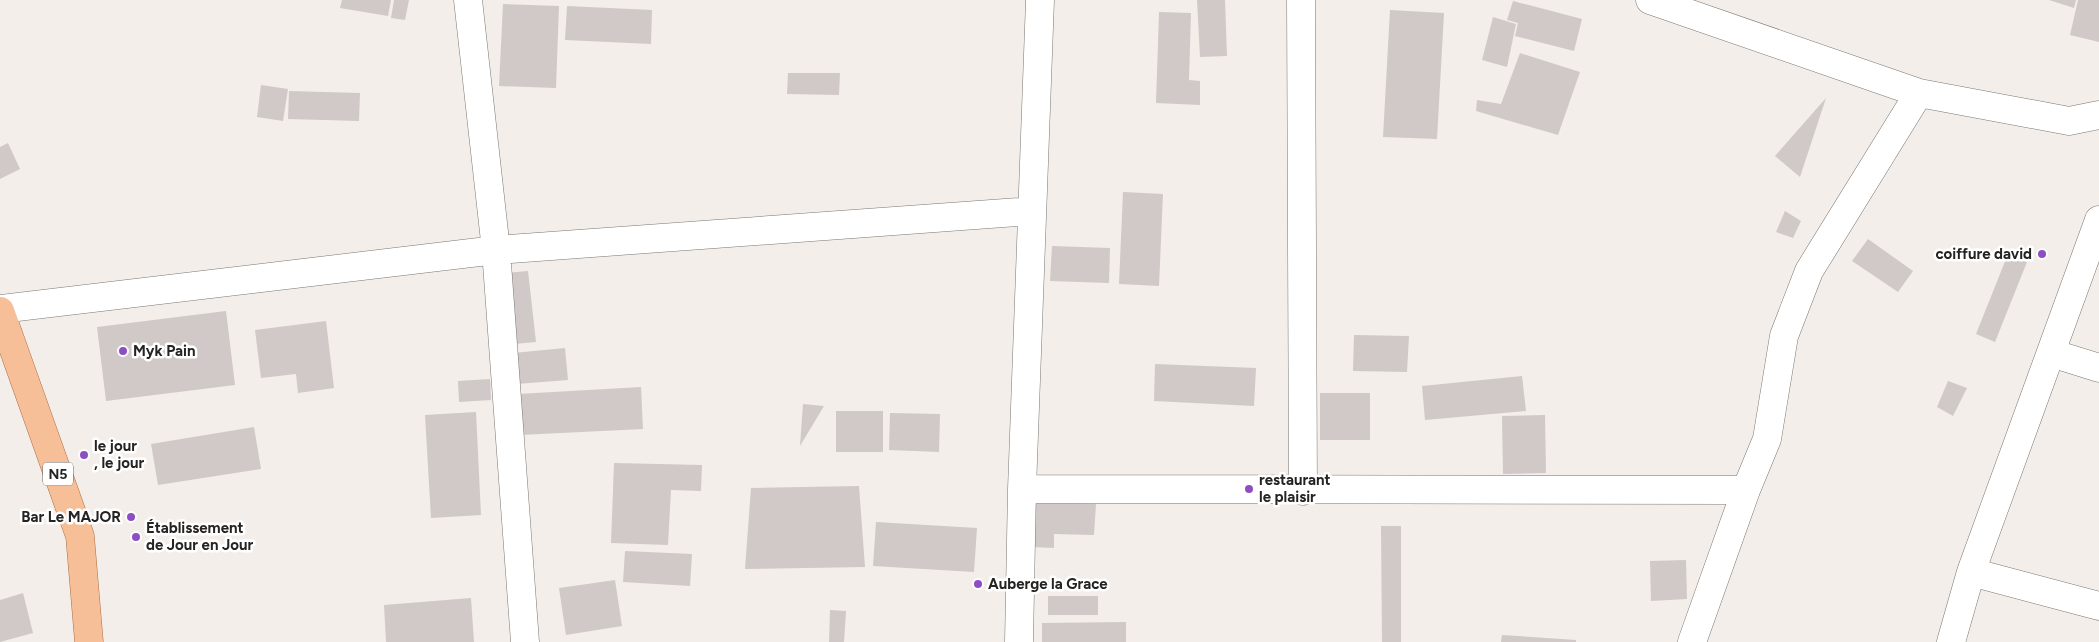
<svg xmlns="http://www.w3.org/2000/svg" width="2099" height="642" font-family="Figtree,sans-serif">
<rect width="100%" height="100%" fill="#f3eee9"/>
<path fill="#d0c9c7" d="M342,0H391L388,16L340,8Z
M394,0H409L405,20L391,18Z
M1197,0H1225L1227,56L1200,57Z
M2049,0H2076L2074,8Z
M2078,0H2099V42L2070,35Z
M1513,1L1582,19L1574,51L1515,36L1518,23L1507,20Z
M503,4L559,6L556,88L499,86Z
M567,6L652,10L651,44L565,40Z
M1390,10L1444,13L1437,139L1383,137Z
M1159,12L1191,13L1189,80L1200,81V105L1156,103Z
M1493,17L1516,24L1507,67L1482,60Z
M1520,53L1580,72L1558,135L1476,111L1477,100L1501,104Z
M788,73H840L839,95L787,94Z
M261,85L288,89L283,121L257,117Z
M289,91L360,93L359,121L288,119Z
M1826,98L1800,177L1775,156Z
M8,143L20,169L0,179V147Z
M1123,192L1163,194L1159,286L1119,284Z
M1785,211L1801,221L1793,238L1776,232Z
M1868,239L1913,271L1898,292L1852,261Z
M1052,246L1110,248L1109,283L1050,281Z
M2008,254L2027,262L1995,342L1976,334Z
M528,271L536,342L514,344L506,273Z
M226,311L235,385L106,401L97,327Z
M326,321L334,388L298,393L296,374L261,378L255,330Z
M1354,335L1409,336L1407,372L1353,371Z
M565,348L568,380L516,384L513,353Z
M1155,364L1256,368L1254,406L1154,401Z
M1522,376L1526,411L1425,420L1422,386Z
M490,379L491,400L459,402L458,381Z
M1948,381L1967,388L1953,416L1937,407Z
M641,387L643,429L520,435L518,394Z
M1320,393H1370V440H1320Z
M803,404L824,406L800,446Z
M836,411H883V452H836Z
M476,412L481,515L431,518L425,415Z
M890,413L940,414L939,452L889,450Z
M1545,415L1546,473L1503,474L1502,416Z
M254,427L261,469L158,485L151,444Z
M614,463L702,465L701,491L671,490L668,545L611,543Z
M859,486L865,567L745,569L751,488Z
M1035,501L1096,504L1094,535L1054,534V548L1033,547Z
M876,522L977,528L974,572L873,566Z
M1381,526H1401V642H1382Z
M625,551L692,554L690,586L623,582Z
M1686,560L1687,599L1651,601L1650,561Z
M615,580L622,626L566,635L559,588Z
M23,593L33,633L0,642V600Z
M1048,596H1098V615H1048Z
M471,598L474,642H386L384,605Z
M830,610L846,611L844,642H829Z
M1126,622V642H1042V623Z
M1502,635L1576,640V642H1501Z"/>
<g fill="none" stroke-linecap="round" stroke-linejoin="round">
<defs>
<path id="minor" d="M468,0L496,250L525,642
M1301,0L1303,491
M1650,0L1919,93L2069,121L2099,115
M0,309L496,250L1032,211
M2051,353L2099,368
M1022,489L1746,490
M1971,572L2099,606
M1019,642L1022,489L1040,0
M1692,642L1746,490L1767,439L1784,336L1809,271L1919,93
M1951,642L1971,572L2099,220"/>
<path id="primary" d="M0,311L80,536L89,642"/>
</defs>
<use href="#minor" stroke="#7b7773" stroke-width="29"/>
<use href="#primary" stroke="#ab6d42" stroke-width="29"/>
<use href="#minor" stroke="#fff" stroke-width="28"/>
<use href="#primary" stroke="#f7bf98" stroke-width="28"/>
</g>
<g fill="#8d4ec4" stroke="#fff" stroke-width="2">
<circle cx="2042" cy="254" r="5"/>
<circle cx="123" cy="351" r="5"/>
<circle cx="84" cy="455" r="5"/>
<circle cx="1249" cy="489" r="5"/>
<circle cx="131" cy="517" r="5"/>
<circle cx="136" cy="537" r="5"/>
<circle cx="978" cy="584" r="5"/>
</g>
<g text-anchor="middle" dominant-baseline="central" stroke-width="5" stroke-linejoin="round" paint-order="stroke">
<rect fill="#fff" stroke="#676665" stroke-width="1" x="43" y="462.5" width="30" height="23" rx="4"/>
<g font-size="14" font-weight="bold" fill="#262423">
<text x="58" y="474">N5</text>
</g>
<g font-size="15" font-weight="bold" fill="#262423" stroke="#fff" text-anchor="start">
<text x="2032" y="254" text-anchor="end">coiffure david</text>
<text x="133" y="351">Myk Pain</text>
<text x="94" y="446">le jour<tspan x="94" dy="17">, le jour</tspan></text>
<text x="1259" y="480">restaurant<tspan x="1259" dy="17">le plaisir</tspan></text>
<text x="121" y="517" text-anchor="end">Bar Le MAJOR</text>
<text x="146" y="528">Établissement<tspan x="146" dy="17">de Jour en Jour</tspan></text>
<text x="988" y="584">Auberge la Grace</text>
</g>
</g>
</svg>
